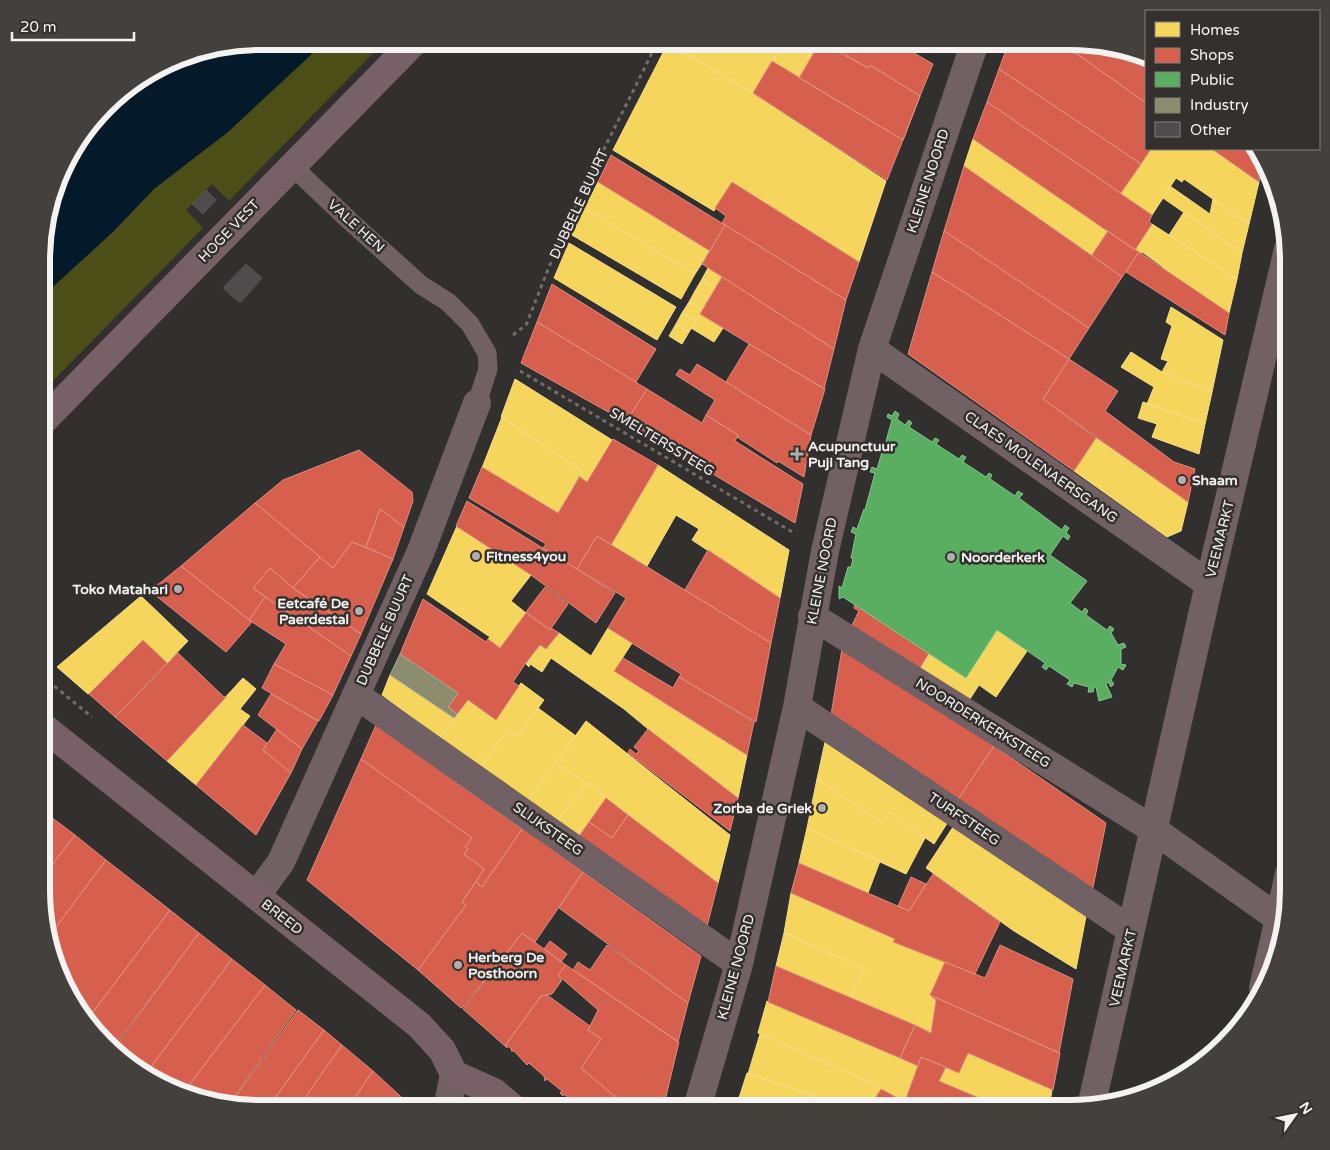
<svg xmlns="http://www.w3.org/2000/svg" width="1330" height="1150" font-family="'Varela Round',sans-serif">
<rect width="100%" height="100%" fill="#32302f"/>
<path fill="#4b4f17" d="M260,41H385L229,201L212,184L186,210L203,228L43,391V231L70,151L116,95L189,53Z"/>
<path fill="#041a2a" d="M260,41H326L228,132L154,189L114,231L43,296V231L70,151L116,95L189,53Z"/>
<path fill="#f6d55c" stroke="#f6de89" d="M669,41L758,42L777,54L753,93L668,43Z
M758,42H820L799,78L772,61L777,54Z
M820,42L868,68L870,65L920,96L903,140L799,78Z
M823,42H846L840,51Z
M668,43L753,93L886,181L859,262L732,182L714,211L613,150Z
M973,139L1108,231L1092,255L964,166Z
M1151,149H1212L1259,182L1249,224L1184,179L1182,182L1176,178L1152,215L1120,193Z
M598,182L710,251L695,274L585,208Z
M1170,186L1210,214L1213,199L1249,224L1242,253L1163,198Z
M585,208L695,274L681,299L572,235Z
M1184,212L1242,253L1237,279L1169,235Z
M1152,224L1237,279L1229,313L1162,268L1163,267L1142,252L1140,254L1135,250Z
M569,243L676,307L657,340L554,278Z
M708,268L722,276L715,288L702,279Z
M702,279L715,288L709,299L695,291Z
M695,291L709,299L702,310L689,302Z
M689,302L702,310L696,321L682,313Z
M1171,307L1223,340L1212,392L1162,372L1168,361L1161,359L1172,326L1166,322Z
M682,313L696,321L689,332L676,324Z
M700,314L723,328L714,342L691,328Z
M676,324L689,332L682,344L669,336Z
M1131,352L1162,372L1212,392L1205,424L1147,404L1154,387L1121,367Z
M515,379L612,440L587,482L580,477L582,471L501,417Z
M1143,402L1205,424L1199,454L1152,437L1157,424L1138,418Z
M502,417L582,471L558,513L482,468Z
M1096,438L1188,502L1181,531L1167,537L1074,471Z
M658,465L789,550L780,598L692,540L699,529L676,515L647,566L611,545Z
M457,526L531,575L511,601L526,613L500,648L488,639L490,637L427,594Z
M141,596L188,641L167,663L143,640L88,694L57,667Z
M608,628L632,643L614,671L747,755L738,798L665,743L624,709L551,658L542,672L530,664L529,667L526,664L540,645L546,649L559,633L591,656Z
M997,630L1027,651L996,697L979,685L966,705L917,673L929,653L966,678Z
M390,675L454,718L440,738L382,695Z
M243,678L256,689L240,709L250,716L196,785L167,761Z
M521,683L544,700L518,736L508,730L481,767L440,738L468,700L496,720Z
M538,708L576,736L528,801L481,767L508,730L518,736Z
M586,721L730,835L718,883L586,783L556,763Z
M827,733L951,817L934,844L889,812L882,823L817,779Z
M556,763L586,783L555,823L528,801Z
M817,779L882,823L889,812L925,838L906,874L807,828Z
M586,783L606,798L577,839L555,823Z
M957,821L1087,911L1076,969L1014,931L926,868Z
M807,828L880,861L868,893L799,863Z
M791,893L895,939L893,942L945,962L930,995L936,1000L931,1033L850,998L865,969L784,933Z
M784,933L865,969L850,998L776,966Z
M767,1001L918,1066L905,1102L881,1089V1087L758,1033Z
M760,1034L881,1087V1089L869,1108H814L812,1107L816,1097L748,1074Z
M968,1053L1052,1090L1049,1108H1004L939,1081L946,1067L959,1073Z
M747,1073L816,1097L812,1107L814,1108H770L739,1098Z"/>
<path fill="#d6604d" stroke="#df8c7e" d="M820,42L868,68L870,65L920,96L903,140L799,78Z
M846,42H895L933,64L920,96L870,65L868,68L840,51Z
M1009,42H1060L1146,103V149H1151L1141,164L999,69Z
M1060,42H1085L1146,58V103Z
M772,61L903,140L887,180L753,93Z
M999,69L1141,164L1121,193L987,102Z
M987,102L1152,215L1149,222L1152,224L1135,250L973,139Z
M1212,149H1254L1263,163L1259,182Z
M611,155L725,225L710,251L598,182Z
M964,166L1122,277L1089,328L944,231Z
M732,182L859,262L846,300L722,223L726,216L715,208Z
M725,225L846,300L834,349L702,264Z
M944,231L1089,328L1069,359L932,272Z
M1108,231L1139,252L1122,277L1092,255Z
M1139,252L1229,313L1225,335L1126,272Z
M932,272L1069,359L1043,399L1096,438L1074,471L908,354Z
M722,277L834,349L824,389L700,314Z
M552,284L656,349L636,382L537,322Z
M537,322L647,389L626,422L521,363Z
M749,344L825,389L811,435L726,382Z
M1069,359L1118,391L1105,411L1174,462L1195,469L1188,502L1043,399Z
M697,364L811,435L804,477L778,461L777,463L737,437L738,435L706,415L715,400L676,375L680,369L690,375Z
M647,389L702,423L706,415L738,435L735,441L803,484L795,523L626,422Z
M613,439L658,465L611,545L597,536L577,569L543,548L546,544L469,498L482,467L558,513L580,477L587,482Z
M359,450L412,492L413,501L404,527L380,509L366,547L352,542L333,568L255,503L283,480Z
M467,501L615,593L596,623L531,575L456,526Z
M255,503L320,557L293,588L270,568L253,588L265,597L249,620L181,566Z
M380,509L404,527L393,559L366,547Z
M597,536L771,643L756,722L679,677L681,674L608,628L626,598L577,569Z
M352,542L393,559L361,634L293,588L320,557L333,568Z
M708,550L780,598L771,643L685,590Z
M181,566L252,622L226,652L150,591Z
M270,568L293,588L361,634L351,656L253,588Z
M545,587L568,604L550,630L526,612Z
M265,597L351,656L333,695L274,664L286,644L249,620Z
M423,599L486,642L488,639L500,648L526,613L550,630L551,628L559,633L546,649L540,645L525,664L513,682L519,686L496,720L468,700L457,714L448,707L458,693L400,654Z
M855,605L929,653L917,673L852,625L859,611L854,608Z
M143,640L167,663L115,717L89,694Z
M843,643L994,746L955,804L830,721Z
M178,653L224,697L227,696L167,761L115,717Z
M623,658L673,688L679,677L754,722L747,755L614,671Z
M274,664L333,695L319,721L262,688Z
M271,694L318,721L302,749L258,715Z
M243,725L267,743L263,750L291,773L256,835L196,785Z
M376,725L522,829L482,887L476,882L484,869L464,854L468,849L465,847L472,838L361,759Z
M277,729L302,749L291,773L263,750Z
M648,729L738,798L730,831L628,753L630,749L636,754L639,751L634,747Z
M994,746L1106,823L1091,897L955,804Z
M361,759L472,838L465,847L468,849L464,854L484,869L462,902L466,905L418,970L307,880Z
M606,798L628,815L612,838L589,822Z
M47,814L75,835L42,878V820Z
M628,815L718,883L706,930L577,839L589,822L612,838Z
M523,828L583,872L535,942L522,933L463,1007L461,1008L418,970L466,905L462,902L476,882L482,887Z
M75,835L106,860L50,935L42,905V878Z
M106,860L170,910L87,1020L64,986L50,935Z
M799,863L909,911L933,874L1000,922L975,974L893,942L895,939L791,893Z
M583,872L701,956L688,1003L559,908Z
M911,877L926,884L909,911L898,906Z
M170,910L199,933L112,1049L105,1044L87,1020Z
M199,933L232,959L147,1072L113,1050Z
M522,933L566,965L558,975L562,980L552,994L541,996L505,1046L463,1009Z
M550,941L567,954L561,962L544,949Z
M607,945L688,1003L678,1042L573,970L578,962L590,970Z
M1000,945L1073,979L1059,1053L930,995L945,962L985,978Z
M232,959L265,985L183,1093L176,1092L147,1072Z
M566,965L679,1042L663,1109H635L618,1099L581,1068L601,1039L588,1030L598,1010L558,975Z
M776,966L915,1025L900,1058L768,1002Z
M265,985L296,1010L230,1103L183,1093Z
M547,995L590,1026L588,1030L601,1039L581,1068L618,1099L611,1109H578L579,1107L564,1094L563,1096L560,1093L562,1091L547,1079L545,1081L544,1076L529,1063L527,1065L514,1051H511L512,1050L508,1046L507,1048L505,1046L541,996Z
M930,995L1060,1053L1053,1090L968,1053L959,1073L921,1057L918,1066L900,1058L915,1025L931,1033L936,1000Z
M298,1010L324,1030L267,1109L231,1103Z
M324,1030L342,1045L297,1109H267Z
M342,1045L373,1071L347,1109H297Z
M921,1057L946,1067L939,1081L1003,1108L903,1107Z
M373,1071L410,1105L407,1109H347Z
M881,1089L905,1102L903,1108H869Z
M739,1098L770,1108H736Z
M618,1099L635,1109H611Z"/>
<path fill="#5aae61" stroke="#88c38c" d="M895,411L899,414L897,419L905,425L909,420L912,423L909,427L932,442L935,438L939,440L936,444L959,459L962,455L966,457L963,462L986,477L989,473L992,475L990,479L1015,496L1018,491L1023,494L1019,498L1062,530L1065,525L1069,528L1066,533L1070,536L1068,540L1063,536L1050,555L1087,581L1070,603L1082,612L1085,608L1088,611L1086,615L1107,630L1110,626L1114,629L1111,633L1118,645L1124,643L1126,647L1121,649V664L1126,665L1123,670L1118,667L1111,680L1114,684L1111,687L1108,682L1106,684L1112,697L1099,701L1096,687H1094L1093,692H1088L1089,687L1074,683L1072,687L1067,684L1070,680L1049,666L1046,670L1042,667L1045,663L997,630L966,678L843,597L839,599V586L842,588L848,567H851L853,559L851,558L856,534L851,532L853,527L857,529L864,509L865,510L875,473L870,472L872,467L877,469L882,452H885L888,443L886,441L892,420L887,417L888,414L892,416Z"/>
<path fill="#8c8c6e" stroke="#acab96" d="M400,654L458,693L448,707L457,714L454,718L390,675Z"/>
<path fill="#4e4c4c" stroke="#555454" d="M206,190L216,200L203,214L192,204Z
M246,264L262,278L240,303L223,288Z"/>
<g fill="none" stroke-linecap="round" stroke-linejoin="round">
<path stroke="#756a6d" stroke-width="3" stroke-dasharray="4 4" stroke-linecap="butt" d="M913,42L933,54
M513,335L526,325L565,227L658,41
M520,371L794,533
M42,676L92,717"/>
<path stroke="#716064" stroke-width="19" d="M292,166L351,222L421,285L448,302L470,324L487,353L488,369L477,403"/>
<path stroke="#716064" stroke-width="28" d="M872,349L1209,584
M812,616L1154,830L1282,921
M356,695L739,964
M797,707L1131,930
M256,896L281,862L356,695L421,551L477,403
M1263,988L1289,874
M1091,1107L1209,584L1288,249
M697,1108L739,964L797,707L825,551L872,349L975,42
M447,1109L454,1074"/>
<path stroke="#776067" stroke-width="28" d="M43,421L415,41
M42,726L419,1025L442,1050L454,1074L494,1092L514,1109"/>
</g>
<g fill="#b1afae" stroke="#33302e" stroke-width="2">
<path d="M794.5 446.5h5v5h5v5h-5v5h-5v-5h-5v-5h5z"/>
<circle cx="1182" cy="480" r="5"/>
<circle cx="476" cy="556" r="5"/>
<circle cx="951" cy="557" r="5"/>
<circle cx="178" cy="589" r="5"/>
<circle cx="359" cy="611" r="5"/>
<circle cx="822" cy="808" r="5"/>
<circle cx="458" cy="965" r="5"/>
</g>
<g text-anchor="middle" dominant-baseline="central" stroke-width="5" stroke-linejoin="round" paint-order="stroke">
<g font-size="14" fill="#f5f3f2" stroke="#33302e">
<text transform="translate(928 181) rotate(-72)">KLEINE NOORD</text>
<text transform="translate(579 204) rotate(-65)">DUBBELE BUURT</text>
<text transform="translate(356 226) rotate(42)">VALE HEN</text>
<text transform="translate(229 231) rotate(-46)">HOGE VEST</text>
<text transform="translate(662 442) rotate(31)">SMELTERSSTEEG</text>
<text transform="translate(1041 467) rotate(35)">CLAES MOLENAERSGANG</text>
<text transform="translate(1220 539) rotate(-76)">VEEMARKT</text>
<text transform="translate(822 571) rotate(-79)">KLEINE NOORD</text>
<text transform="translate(385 630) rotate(-66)">DUBBELE BUURT</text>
<text transform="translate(983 723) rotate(32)">NOORDERKERKSTEEG</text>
<text transform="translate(964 819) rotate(34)">TURFSTEEG</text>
<text transform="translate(548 829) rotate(35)">SLIJKSTEEG</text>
<text transform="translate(282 917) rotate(38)">BREED</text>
<text transform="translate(736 967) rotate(-75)">KLEINE NOORD</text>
<text transform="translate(1123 968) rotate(-77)">VEEMARKT</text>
</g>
<g font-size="14" font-weight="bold" fill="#f5f3f2" stroke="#33302e" text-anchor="start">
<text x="808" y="446">Acupunctuur<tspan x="808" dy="16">Puji Tang</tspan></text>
<text x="1192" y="480">Shaam</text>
<text x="486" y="556">Fitness4you</text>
<text x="961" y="557">Noorderkerk</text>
<text x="168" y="589" text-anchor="end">Toko Matahari</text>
<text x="349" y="603" text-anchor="end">Eetcafé De<tspan x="349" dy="16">Paerdestal</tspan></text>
<text x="812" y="808" text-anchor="end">Zorba de Griek</text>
<text x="468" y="957">Herberg De<tspan x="468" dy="16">Posthoorn</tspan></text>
</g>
</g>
<path d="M0 0H1330V1150H0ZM260 50H1070A210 210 0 0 1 1280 260V890A210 210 0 0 1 1070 1100H260A210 210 0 0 1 50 890V260A210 210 0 0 1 260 50Z" fill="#43403e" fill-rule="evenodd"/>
<path fill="none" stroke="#f5f3f2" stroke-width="6" d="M260 50H1070A210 210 0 0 1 1280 260V890A210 210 0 0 1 1070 1100H260A210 210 0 0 1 50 890V260A210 210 0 0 1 260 50Z"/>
<rect x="1145" y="10" width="175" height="140" fill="#33302e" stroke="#817e7c"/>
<rect x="1155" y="22" width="25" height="15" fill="#f6d55c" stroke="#817e7c"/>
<text x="1190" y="35" font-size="15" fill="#f5f3f2">Homes</text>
<rect x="1155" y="48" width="25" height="15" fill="#d6604d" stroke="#817e7c"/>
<text x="1190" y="60" font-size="15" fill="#f5f3f2">Shops</text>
<rect x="1155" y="72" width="25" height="15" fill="#5aae61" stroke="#817e7c"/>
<text x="1190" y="85" font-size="15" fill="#f5f3f2">Public</text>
<rect x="1155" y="98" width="25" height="15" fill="#8c8c6e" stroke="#817e7c"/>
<text x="1190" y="110" font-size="15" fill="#f5f3f2">Industry</text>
<rect x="1155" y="122" width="25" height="15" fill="#4e4c4c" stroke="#817e7c"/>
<text x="1190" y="135" font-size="15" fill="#f5f3f2">Other</text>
<g transform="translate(1295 1115) rotate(57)" stroke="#33302e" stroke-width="4" paint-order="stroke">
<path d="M0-4L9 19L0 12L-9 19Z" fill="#f5f3f2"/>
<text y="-8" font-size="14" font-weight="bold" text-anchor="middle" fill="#f5f3f2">N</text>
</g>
<path d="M12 32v8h122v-8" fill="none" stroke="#f5f3f2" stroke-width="2.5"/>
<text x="20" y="32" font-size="15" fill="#f5f3f2" stroke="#33302e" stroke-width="4" paint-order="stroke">20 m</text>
</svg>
